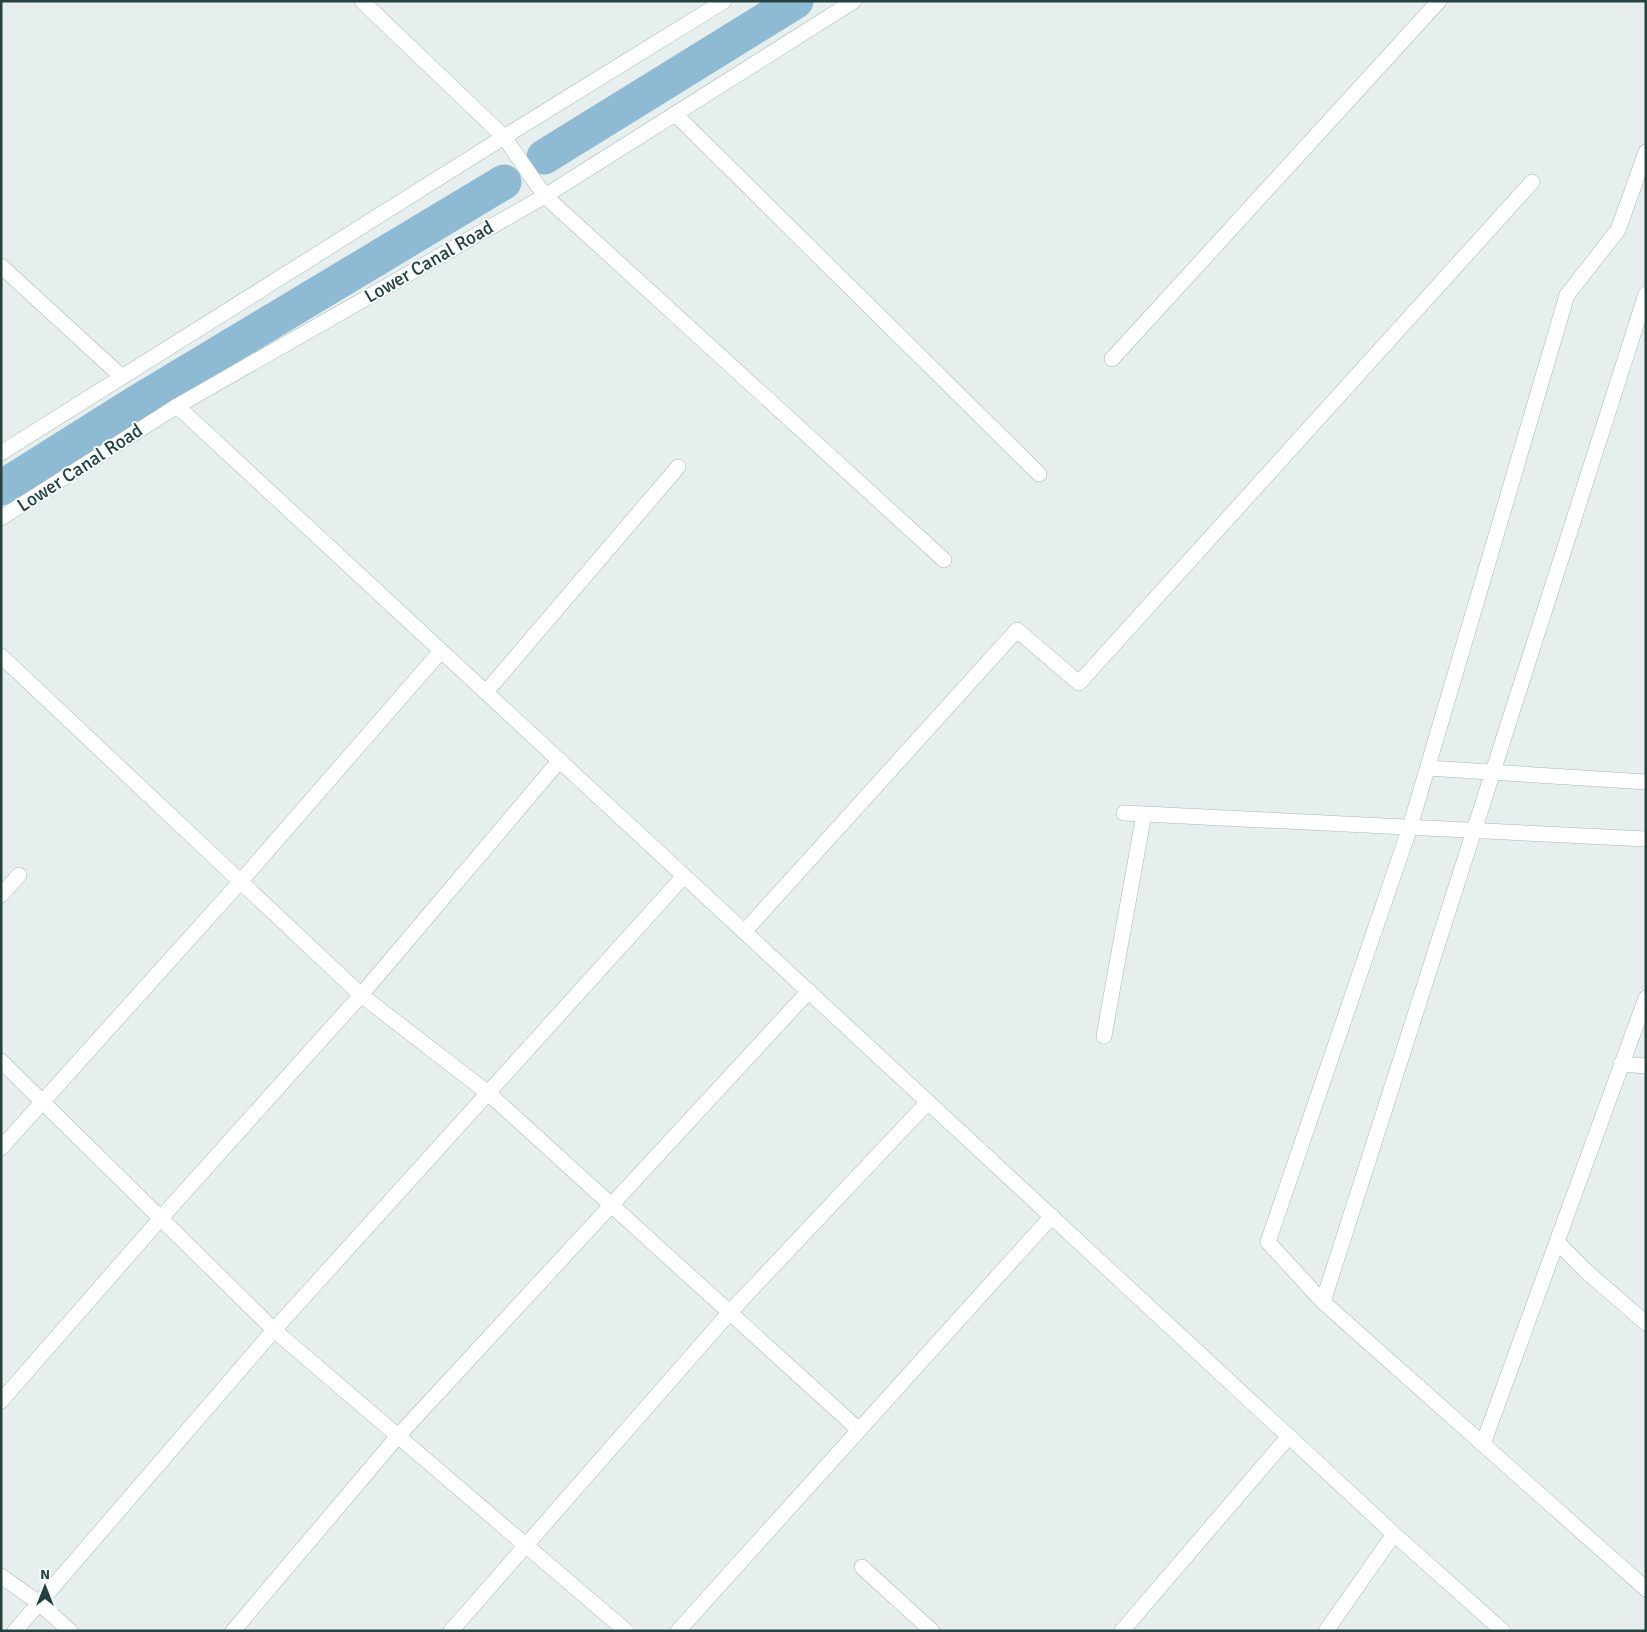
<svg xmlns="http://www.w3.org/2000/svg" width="1647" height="1632" font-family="Signika,sans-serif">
<rect width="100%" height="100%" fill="#e6efed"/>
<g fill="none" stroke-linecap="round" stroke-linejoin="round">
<path stroke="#8ebad3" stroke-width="35" d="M544,157L796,1
M1,488L136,403L504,182"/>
<defs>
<path id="street" d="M362,1L504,137L545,196L944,560
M675,114L1039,474
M1,266L122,377
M1646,294L1323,1302L1646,1589
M1112,359L1439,1
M1,656L361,995L488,1093L859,1430
M486,692L678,467
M1428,768L1646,782
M1124,813L1646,839
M1,895L19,875
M744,932L1017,630L1079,683L1532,182
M1104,1036L1144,814
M1,1061L274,1330L626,1631
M1621,1064L1646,1066
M1,1148L241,881L441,651
M1557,1242L1587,1272L1646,1323
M1323,1302L1268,1242L1410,827L1567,295L1618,230L1646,152
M1,1401L161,1218L361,995L560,760
M1483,1444L1646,998
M862,1567L932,1631
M1,1576L39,1603L70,1631
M15,1631L274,1330L684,876
M233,1631L398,1436L809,991
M451,1631L730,1312L928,1102
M678,1631L1052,1216
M1122,1631L1289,1436
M1326,1631L1394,1534"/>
<path id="secondary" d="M177,406L1394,1534L1503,1631
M1,453L504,137L724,1
M1,518L177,406L545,196L854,1"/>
</defs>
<use href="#street" stroke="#a8b7b6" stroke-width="16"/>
<use href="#secondary" stroke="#a4bbb8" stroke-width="16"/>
<use href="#street" stroke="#fff" stroke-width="15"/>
<use href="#secondary" stroke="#fff" stroke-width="15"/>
</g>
<g text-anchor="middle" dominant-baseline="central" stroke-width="4" stroke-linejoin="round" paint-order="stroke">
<g font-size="19" fill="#244140" stroke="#f7fbfa">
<text transform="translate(429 262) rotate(-30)">Lower Canal Road</text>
<text transform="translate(80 468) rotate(-33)">Lower Canal Road</text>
</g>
</g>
<rect width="1647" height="1632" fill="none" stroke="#244140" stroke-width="5"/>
<g transform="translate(45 1587)" stroke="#f7fbfa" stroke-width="4" paint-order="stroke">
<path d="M0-4L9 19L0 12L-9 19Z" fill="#244140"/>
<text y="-8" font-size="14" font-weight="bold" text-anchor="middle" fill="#244140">N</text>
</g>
</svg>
